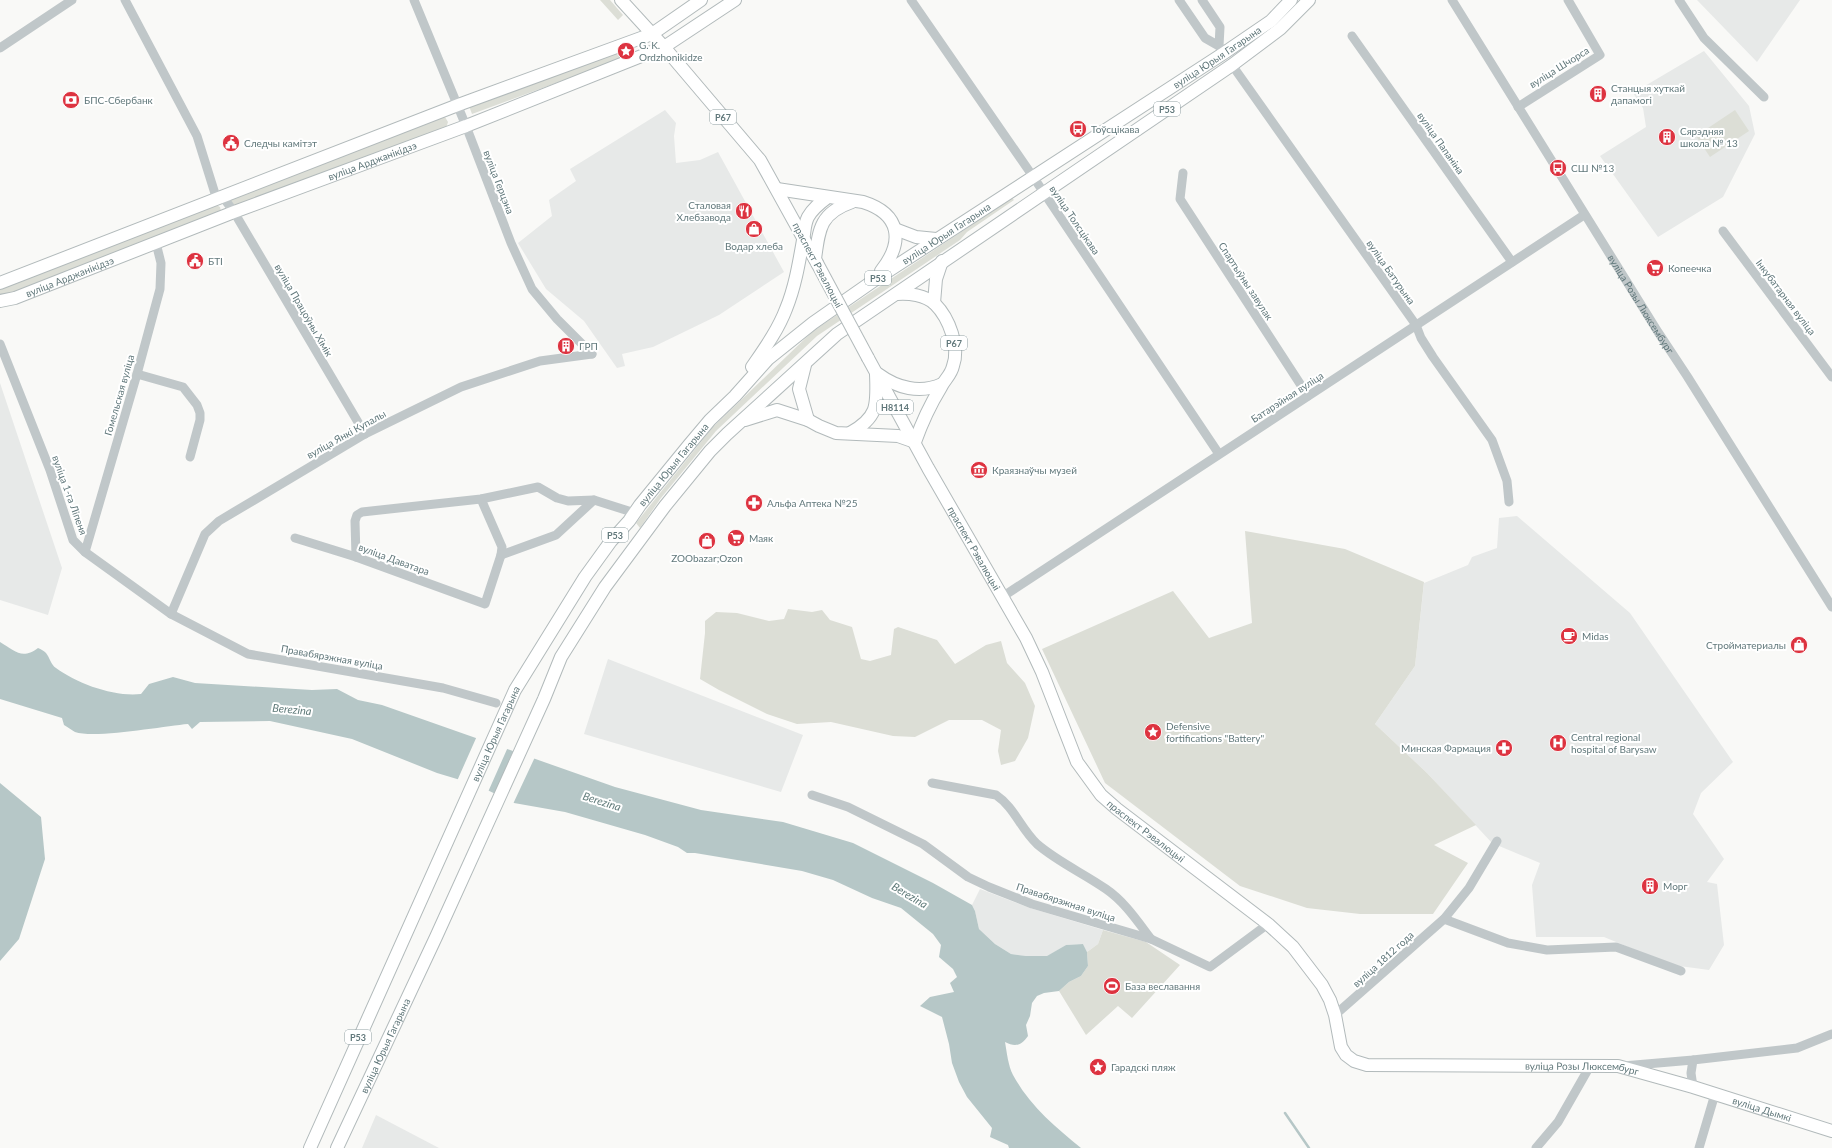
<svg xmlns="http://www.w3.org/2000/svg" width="1832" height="1148" font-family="Lato,sans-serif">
<rect width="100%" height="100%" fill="#f9f9f7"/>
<path fill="#e7e9e8" d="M1697,0H1800L1757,62Z
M1704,51L1749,106L1755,134L1723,197L1658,237L1600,156L1646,127L1643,108L1633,93Z
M665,110L676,123L674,136L676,163L700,160L718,152L784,272L719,315L653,347L622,354L625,366L617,368L584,321L546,289L518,243L552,216L549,200L576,181L570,169Z
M0,383L62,568L48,615L0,600Z
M1517,516L1630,613L1733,762L1701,793L1693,814L1724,859L1707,882L1717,884L1724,945L1709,970L1672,965L1604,937H1536L1532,885L1540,863L1492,843L1427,773L1375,724L1415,666L1424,583L1468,565L1472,557L1497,548L1499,518Z
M608,659L803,735L781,792L584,734Z
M980,889L1030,908L1103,930L1098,944L1087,952L1083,944L1066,945L1048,956H1026L1011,954L995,944L979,929L975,911L972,905Z
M376,1115L439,1148H362Z"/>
<path fill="#dcded6" d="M600,0H610L623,15L618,20Z
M618,52L621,59L472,114L469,106Z
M1735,110L1749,131L1710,157L1696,136Z
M445,117L448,122L446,128L236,206H233L230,200L231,197Z
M1012,198L1014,200L967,232L960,240L817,336L716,431L661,498L640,528L636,523L712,428L813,331Z
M215,204L220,207L221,211L7,296L0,295V288Z
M1245,531L1345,549L1424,582L1415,666L1375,724L1427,773L1476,825L1434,845L1468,863L1433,914H1360L1307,908L1240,886L1105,783L1042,649L1173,591L1209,638L1252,623Z
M788,609L812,612L822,610L830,620L852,627L861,659L870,661L891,655L894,629L898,627L937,640L955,664L986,645L1001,641L1007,663L1025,683L1035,706L1028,738L1015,761L1001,765L998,751L1001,730L982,720H949L915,737L893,736L831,722L797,724L767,714L719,690L700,679L705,633V621L716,612L737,613L769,621L784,619Z
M1103,930L1146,942L1180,965L1132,1018L1118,1006L1086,1035L1059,991L1069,982L1081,976L1088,966L1087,952L1098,944Z"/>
<path fill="#b6c7c7" d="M0,642C15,651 22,660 38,648C41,649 44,651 46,653C50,658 51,665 56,668C78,684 114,697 141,694L149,684L173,677L195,683L312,690L337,689L358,700L382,705L615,787L701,810L783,822L853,843L933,883L972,905L975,911L979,929L995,944L1011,954L1026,956H1047L1066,945L1083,944L1087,952L1088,966L1081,976L1069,982L1059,991L1044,993L1037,996L1032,1003L1030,1016L1026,1025L1028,1036C1021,1046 1015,1047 1005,1042C1007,1053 1008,1065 1013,1075C1029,1105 1055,1127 1081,1148H1009L1008,1145L990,1137L992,1128L967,1097L959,1082L952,1063L949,1044L942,1017L920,1006L930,997L954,992L950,983L957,977L953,969L939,957L941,945L933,934L901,908L872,898L833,880L802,871L695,853H687L678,847L645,835L565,812L514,803L477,785L437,773L352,739L270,721L200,722L192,729L188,724C164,726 95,739 75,732C71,730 68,727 64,725L62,718L0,699Z
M0,783L41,817L45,859L19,939L0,961Z"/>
<path fill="#f9f9f7" d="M477,736L508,747L488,792L477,787L457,781Z
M514,749L535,757L513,804L494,795Z"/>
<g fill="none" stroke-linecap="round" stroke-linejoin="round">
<path stroke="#b6c7c7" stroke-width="2.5" d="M1285,1113L1309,1148"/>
<defs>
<g id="major">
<path d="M621,0L664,47L760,160L817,263"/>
<path d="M777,189L863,202C901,214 904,242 881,271"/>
<path d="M895,229L916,237L936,239"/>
<path d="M815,259C819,229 820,213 852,202"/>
<path d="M0,283L458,105L652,34L701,0"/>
<path d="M897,294C909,293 925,295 935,304C949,318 960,347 953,366C951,375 945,379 941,387C930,405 922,422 915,442"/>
<path id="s2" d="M0,301L15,298L234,212L466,126L664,47L735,0"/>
<path d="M934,303L936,279L942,261"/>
<path id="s3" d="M868,358L928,468L1026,638L1042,672L1077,762L1101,795L1117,809L1268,924L1293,947L1322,985L1330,1000L1335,1015L1341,1047L1346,1055L1354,1061L1367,1065L1618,1066L1693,1087L1832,1131"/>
<path d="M805,365L799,389L808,420"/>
<path d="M752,367C765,348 778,330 786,309C795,287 799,263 803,240C805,232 804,225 808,217C813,208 820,203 828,197"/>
<path d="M878,374C897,388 920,394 942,384"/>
<path d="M745,420L777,410L808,420L819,426L836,433L898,436L915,442"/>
<path d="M850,433C879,417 877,404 876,374"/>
<path id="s4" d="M310,1148L515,690L585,577L611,541L629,521L640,505L689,445L710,420L735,396L768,359L813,323L876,279L1224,53L1271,21L1291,0"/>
<path id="s5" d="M337,1148L436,937L544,699L561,657L605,587L665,506L710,451L727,434L837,334L1232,65L1280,29L1309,0"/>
</g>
</defs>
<use href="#major" stroke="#b2babb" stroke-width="14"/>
<g stroke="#c0c7c9" stroke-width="9">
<path d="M125,0L197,136L217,200"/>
<path d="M414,0L466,126L511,243L532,289L557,319L592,354"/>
<path d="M911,0L1034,178L1219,454"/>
<path d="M1179,0L1205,38L1219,46L1224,53"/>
<path d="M1202,0L1220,27L1219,46"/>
<path id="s1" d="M1452,0L1658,332L1687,376L1832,607"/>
<path d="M1679,0L1704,38L1764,97"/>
<path d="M1352,36L1512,262"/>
<path d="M0,48L72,0"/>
<path d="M1232,65L1416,325L1421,338L1433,357L1492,440L1507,481L1509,502"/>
<path d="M1518,107L1600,55L1568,0"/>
<path d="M1183,173L1180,199L1308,396"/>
<path d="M223,197L234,212L365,434"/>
<path d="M1723,231L1832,377"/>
<path d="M0,344L50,470L73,540L85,552L171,614L248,654L443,688L496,703"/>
<path d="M137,374L183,387L197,405L200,413V420L190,457"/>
<path d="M295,538L356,557L485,604L501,555L502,547L481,499"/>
<path d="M85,552L137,374L160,289L161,263L156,243"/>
<path d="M501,555L556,535L594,500"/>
<path d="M356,557L355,521L357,515L362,512L481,499L538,487L557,498L568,501L594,500L635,513"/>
<path d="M1002,597L1584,215"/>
<path d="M171,614L205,534L219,521L365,434L461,387L540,361L592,354"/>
<path d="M932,783L996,795C1014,807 1021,829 1037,844C1058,862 1083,873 1106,889C1125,902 1138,922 1151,939"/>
<path d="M812,795L848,807L923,844L968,877L989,887L1032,904L1151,939L1210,967L1268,924"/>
<path d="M1444,919L1508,943L1547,950L1616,947L1681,971"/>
<path d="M1335,1015L1444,919L1469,888L1497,841"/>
<path d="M1623,1066L1693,1060L1797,1048L1832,1034"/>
<path d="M1693,1087L1691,1073L1693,1060"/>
<path d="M1536,1148L1558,1122L1590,1066"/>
<path d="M1699,1148L1715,1094"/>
</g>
<use href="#major" stroke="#fff" stroke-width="12"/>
<defs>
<path id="major-bridge" d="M817,263L868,358"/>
</defs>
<use href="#major-bridge" stroke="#b2babb" stroke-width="14" stroke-linecap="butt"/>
<use href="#major-bridge" stroke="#fff" stroke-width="12"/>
</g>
<defs>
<symbol id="sight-disc" viewBox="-11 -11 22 22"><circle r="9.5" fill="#dd3340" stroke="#fff"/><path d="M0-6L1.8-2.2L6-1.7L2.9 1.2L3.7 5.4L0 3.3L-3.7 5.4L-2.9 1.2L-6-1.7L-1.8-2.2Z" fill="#fff"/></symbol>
<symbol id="building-disc" viewBox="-11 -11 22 22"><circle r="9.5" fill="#dd3340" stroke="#fff"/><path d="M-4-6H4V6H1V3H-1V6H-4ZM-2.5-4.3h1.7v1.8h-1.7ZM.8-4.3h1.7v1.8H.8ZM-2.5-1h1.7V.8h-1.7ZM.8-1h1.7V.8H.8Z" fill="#fff"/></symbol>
<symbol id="bank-disc" viewBox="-11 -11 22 22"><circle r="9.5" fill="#dd3340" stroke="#fff"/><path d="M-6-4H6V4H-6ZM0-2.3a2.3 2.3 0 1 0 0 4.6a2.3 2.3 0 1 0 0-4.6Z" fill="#fff"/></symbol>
<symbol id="bus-disc" viewBox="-11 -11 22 22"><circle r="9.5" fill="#dd3340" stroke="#fff"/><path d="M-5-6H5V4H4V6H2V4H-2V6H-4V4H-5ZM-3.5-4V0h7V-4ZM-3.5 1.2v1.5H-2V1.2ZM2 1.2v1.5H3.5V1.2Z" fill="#fff"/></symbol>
<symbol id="civic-disc" viewBox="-11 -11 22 22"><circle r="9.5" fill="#dd3340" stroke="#fff"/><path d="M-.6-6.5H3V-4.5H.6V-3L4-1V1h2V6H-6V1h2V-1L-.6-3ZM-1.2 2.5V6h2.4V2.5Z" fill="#fff"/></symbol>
<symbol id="restaurant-disc" viewBox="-11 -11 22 22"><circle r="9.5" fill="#dd3340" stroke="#fff"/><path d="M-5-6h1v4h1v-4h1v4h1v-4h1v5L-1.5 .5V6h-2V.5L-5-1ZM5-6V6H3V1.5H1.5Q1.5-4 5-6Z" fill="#fff"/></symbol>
<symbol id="shop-disc" viewBox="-11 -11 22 22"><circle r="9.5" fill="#dd3340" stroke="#fff"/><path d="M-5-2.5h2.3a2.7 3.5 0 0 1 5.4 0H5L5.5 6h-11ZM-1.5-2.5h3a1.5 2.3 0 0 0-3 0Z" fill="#fff"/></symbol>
<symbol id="supermarket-disc" viewBox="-11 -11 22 22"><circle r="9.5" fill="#dd3340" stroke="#fff"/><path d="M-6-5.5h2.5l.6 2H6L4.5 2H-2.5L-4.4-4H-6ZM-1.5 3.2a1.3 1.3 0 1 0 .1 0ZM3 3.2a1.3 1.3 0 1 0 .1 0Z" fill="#fff"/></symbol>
<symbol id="museum-disc" viewBox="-11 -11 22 22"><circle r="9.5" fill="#dd3340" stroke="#fff"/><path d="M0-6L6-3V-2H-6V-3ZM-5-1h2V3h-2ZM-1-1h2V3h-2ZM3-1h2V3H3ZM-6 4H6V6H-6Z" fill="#fff"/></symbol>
<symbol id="pharmacy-disc" viewBox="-11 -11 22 22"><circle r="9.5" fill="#dd3340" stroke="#fff"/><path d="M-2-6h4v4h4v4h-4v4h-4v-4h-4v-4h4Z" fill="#fff"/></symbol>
<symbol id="cafe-disc" viewBox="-11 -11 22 22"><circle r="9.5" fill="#dd3340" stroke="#fff"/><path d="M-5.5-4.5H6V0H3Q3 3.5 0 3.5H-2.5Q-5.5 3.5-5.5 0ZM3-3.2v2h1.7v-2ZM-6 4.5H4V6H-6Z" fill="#fff"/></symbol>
<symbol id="hospital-disc" viewBox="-11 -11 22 22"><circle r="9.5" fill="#dd3340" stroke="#fff"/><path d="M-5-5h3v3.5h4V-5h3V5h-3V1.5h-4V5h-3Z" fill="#fff"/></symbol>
<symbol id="stadium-disc" viewBox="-11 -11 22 22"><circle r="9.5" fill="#dd3340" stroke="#fff"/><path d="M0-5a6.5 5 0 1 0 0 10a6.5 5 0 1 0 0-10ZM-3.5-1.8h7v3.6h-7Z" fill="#fff"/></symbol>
</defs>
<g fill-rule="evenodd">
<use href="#sight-disc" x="616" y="41" width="20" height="20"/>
<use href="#building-disc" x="1588" y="84" width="20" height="20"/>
<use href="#bank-disc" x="61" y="90" width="20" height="20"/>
<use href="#bus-disc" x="1068" y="119" width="20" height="20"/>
<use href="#building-disc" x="1657" y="127" width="20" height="20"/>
<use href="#civic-disc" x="221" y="133" width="20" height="20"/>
<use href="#bus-disc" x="1548" y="158" width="20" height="20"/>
<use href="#restaurant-disc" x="734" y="201" width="20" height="20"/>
<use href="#shop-disc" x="744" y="219" width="20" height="20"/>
<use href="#civic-disc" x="185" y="251" width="20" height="20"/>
<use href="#supermarket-disc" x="1645" y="258" width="20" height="20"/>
<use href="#building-disc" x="556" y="336" width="20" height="20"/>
<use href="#museum-disc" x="969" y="460" width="20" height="20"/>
<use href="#pharmacy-disc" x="744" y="493" width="20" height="20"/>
<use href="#supermarket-disc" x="726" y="528" width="20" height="20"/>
<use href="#shop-disc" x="697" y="531" width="20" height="20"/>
<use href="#cafe-disc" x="1559" y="626" width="20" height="20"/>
<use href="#shop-disc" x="1789" y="635" width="20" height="20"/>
<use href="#sight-disc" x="1143" y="722" width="20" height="20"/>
<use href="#hospital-disc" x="1548" y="733" width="20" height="20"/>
<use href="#pharmacy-disc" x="1494" y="738" width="20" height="20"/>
<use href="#building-disc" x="1640" y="876" width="20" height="20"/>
<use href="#stadium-disc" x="1102" y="976" width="20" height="20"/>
<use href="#sight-disc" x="1088" y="1057" width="20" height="20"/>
</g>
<g text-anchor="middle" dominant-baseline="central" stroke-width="4" stroke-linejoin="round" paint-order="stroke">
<g fill="#fff" stroke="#90a0a3" stroke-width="1">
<rect x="1154" y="102" width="26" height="14" rx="3"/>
<rect x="710" y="110" width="26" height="14" rx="3"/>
<rect x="865" y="271" width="26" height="14" rx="3"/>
<rect x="941" y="336" width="26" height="14" rx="3"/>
<rect x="877" y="400" width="36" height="14" rx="3"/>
<rect x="602" y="528" width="26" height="14" rx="3"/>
<rect x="345" y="1030" width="26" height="14" rx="3"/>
</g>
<g font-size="9" font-weight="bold" fill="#61787b">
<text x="1167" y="109">Р53</text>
<text x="723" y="117">Р67</text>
<text x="878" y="278">Р53</text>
<text x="954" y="343">Р67</text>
<text x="895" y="407">Н8114</text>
<text x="615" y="535">Р53</text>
<text x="358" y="1037">Р53</text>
</g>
<g font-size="10" fill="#61787b" stroke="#fff" text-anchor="start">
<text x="639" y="45">G. K.<tspan x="639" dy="12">Ordzhonikidze</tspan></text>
<text x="1611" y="88">Станцыя хуткай<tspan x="1611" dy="12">дапамогі</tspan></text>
<text x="84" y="100">БПС-Сбербанк</text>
<text x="1091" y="129">Тоўсцікава</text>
<text x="1680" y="131">Сярэдняя<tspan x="1680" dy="12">школа № 13</tspan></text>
<text x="244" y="143">Следчы камітэт</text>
<text x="1571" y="168">СШ №13</text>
<text x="731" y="205" text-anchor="end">Сталовая<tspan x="731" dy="12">Хлебзавода</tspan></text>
<text x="754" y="246" text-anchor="middle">Водар хлеба</text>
<text x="208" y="261">БТІ</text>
<text x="1668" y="268">Копеечка</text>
<text x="579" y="346">ГРП</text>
<text x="992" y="470">Краязнаўчы музей</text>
<text x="767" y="503">Альфа Аптека №25</text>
<text x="749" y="538">Маяк</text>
<text x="707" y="558" text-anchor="middle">ZOObazar;Ozon</text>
<text x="1582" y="636">Midas</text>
<text x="1786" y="645" text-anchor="end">Стройматериалы</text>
<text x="1166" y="726">Defensive<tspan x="1166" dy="12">fortifications "Battery"</tspan></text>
<text x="1571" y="737">Central regional<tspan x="1571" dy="12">hospital of Barysaw</tspan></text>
<text x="1491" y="748" text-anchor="end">Минская Фармация</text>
<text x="1663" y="886">Морг</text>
<text x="1125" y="986">База веславання</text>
<text x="1111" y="1067">Гарадскі пляж</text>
</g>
<g font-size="10" fill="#61787b" stroke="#fff">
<text stroke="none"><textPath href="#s4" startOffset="1461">вуліца Юрыя Гагарына</textPath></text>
<text transform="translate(1559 67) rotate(-32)">вуліца Шчорса</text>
<text transform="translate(1441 143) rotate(55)">вуліца Папаніна</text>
<text stroke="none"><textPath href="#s2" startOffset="398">вуліца Арджанікідзэ</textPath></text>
<text transform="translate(499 182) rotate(69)">вуліца Герцэна</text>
<text transform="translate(1075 220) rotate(56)">вуліца Толсцікава</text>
<text stroke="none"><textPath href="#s4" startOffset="1138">вуліца Юрыя Гагарына</textPath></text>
<text transform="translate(818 265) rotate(62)">праспект Рэвалюцыі</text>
<text transform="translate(1391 272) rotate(55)">вуліца Батурына</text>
<text stroke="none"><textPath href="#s2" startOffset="74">вуліца Арджанікідзэ</textPath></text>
<text transform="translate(1246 281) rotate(57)">Спартыўны завулак</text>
<text transform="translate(1786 297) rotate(53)">Інкубатарная вуліца</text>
<text stroke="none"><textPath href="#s1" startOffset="358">вуліца Розы Люксембург</textPath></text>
<text transform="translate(304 310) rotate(60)">вуліца Працоўны Хімік</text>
<text transform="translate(119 395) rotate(-74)">Гомельская вуліца</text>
<text transform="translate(1287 397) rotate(-33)">Батарэйная вуліца</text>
<text transform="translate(346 434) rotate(-29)">вуліца Янкі Купалы</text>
<text stroke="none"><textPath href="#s4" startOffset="778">вуліца Юрыя Гагарына</textPath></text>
<text transform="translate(70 495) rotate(70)">вуліца 1-га Ліпеня</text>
<text stroke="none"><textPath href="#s3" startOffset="218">праспект Рэвалюцыі</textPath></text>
<text transform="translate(394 559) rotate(20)">вуліца Даватара</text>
<text transform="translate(332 657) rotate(10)">Правабярэжная вуліца</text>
<text stroke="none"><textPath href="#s4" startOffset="454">вуліца Юрыя Гагарына</textPath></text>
<text stroke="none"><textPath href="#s3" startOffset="554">праспект Рэвалюцыі</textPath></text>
<text transform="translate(1066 902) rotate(18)">Правабярэжная вуліца</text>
<text transform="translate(1383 959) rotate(-42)">вуліца 1812 года</text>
<text stroke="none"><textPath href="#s5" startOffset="113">вуліца Юрыя Гагарына</textPath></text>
<text stroke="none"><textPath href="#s3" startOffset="1103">вуліца Розы Люксембург</textPath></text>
<text stroke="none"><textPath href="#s3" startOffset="1289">вуліца Дымкі</textPath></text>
</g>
<g font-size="11" font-style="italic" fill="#607b7a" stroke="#fff">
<text transform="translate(292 709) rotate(5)">Berezina</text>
<text transform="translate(602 801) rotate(18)">Berezina</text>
<text transform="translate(910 895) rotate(31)">Berezina</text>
</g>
</g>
</svg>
